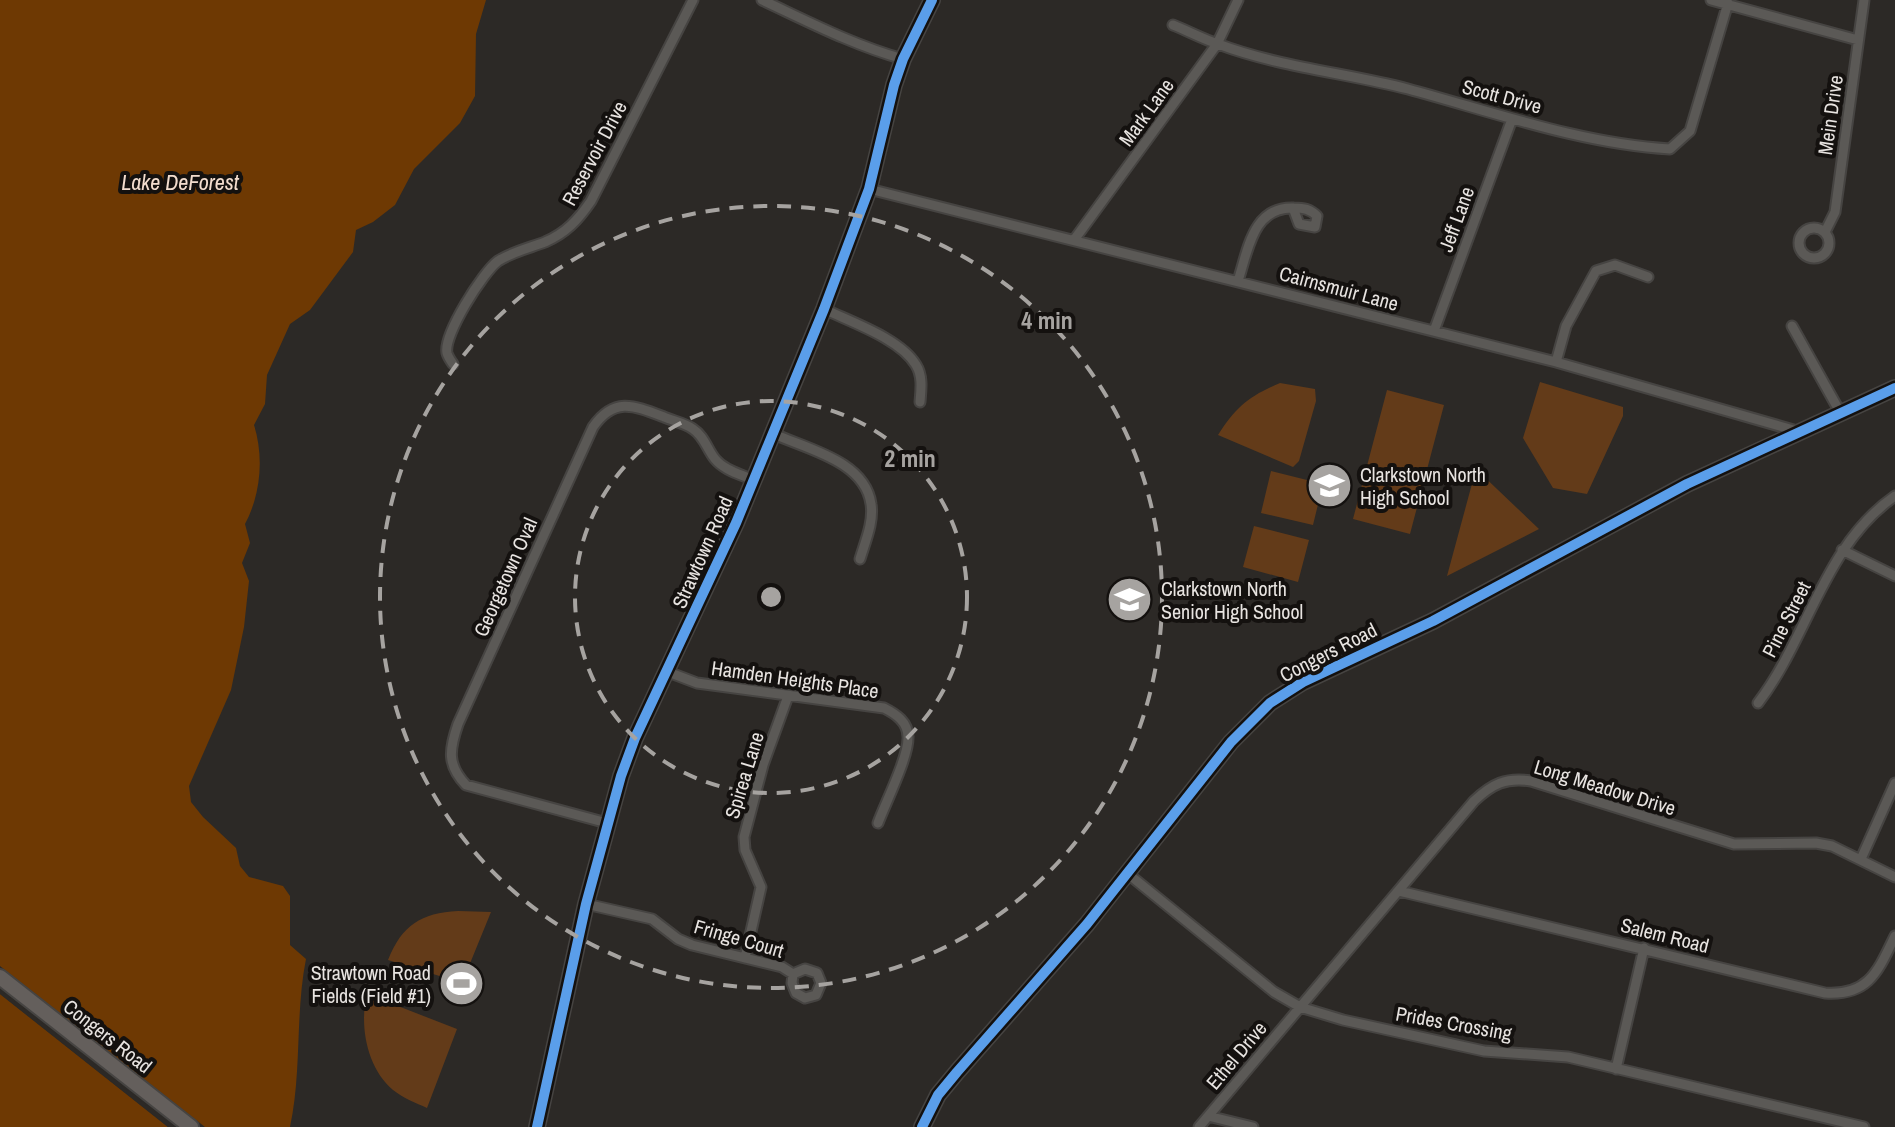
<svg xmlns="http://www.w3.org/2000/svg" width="1895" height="1127" font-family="'Archivo Narrow',sans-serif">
<rect width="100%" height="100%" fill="#2c2926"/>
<path fill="#633b19" d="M1540,382L1623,407V416L1587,494L1553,488L1523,438Z
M1280,383L1315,389L1316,401L1299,461L1293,467L1218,435C1236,407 1249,396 1280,383Z
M1387,390L1444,405L1410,534L1353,519Z
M1476,469L1539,529L1447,576Z
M1271,471L1323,484L1313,525L1261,513Z
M1254,526L1309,540L1298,582L1243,567Z
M458,911L491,912L462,983L388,960C402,925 421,913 458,911Z
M367,994L457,1029L427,1108C416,1103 403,1098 393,1090C367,1068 359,1026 367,994Z"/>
<path fill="#6e3903" d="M0,0H486L476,34L475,96L460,123L414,169L395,205L373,222L356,230L353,252L310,310L290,324L267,375L265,404L254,425C264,457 261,494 245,524L250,543L242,563L249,581L244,627L231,690L189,786L191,802L203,817L236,848L240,866L249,877L283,886L290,896V945L306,959C295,1014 302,1072 290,1127H205L0,966Z
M0,994L168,1127H0Z"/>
<path fill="#2c2926" d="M0,990L170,1124L172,1127H168L0,994Z"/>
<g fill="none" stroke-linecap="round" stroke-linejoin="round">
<defs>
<path id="street" d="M762,0C809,22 853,45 903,59
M1711,0L1858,40
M1173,25C1188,31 1203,39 1218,44C1279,67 1346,73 1408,89C1493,112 1582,144 1670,149L1690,131L1728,3
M869,189L1556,362L1797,431
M1799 243a15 15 0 1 1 30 0a15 15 0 1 1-30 0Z
M1825,232L1835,212L1864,0
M1074,240L1217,44L1238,0
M1238,281C1248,250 1253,206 1294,208C1304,208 1310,209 1317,216L1315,227L1299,224L1293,208
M824,309C851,322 901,339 916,365C923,376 921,390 920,402
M1792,326L1840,412
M1434,331L1512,119
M1556,362L1566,326L1596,271L1615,265L1648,277
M453,364C451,361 448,357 447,353C443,335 483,272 498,261C512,252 529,248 545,242C566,233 578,220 591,201L693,0
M774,434C807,449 865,461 871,504C874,522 865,542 860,559
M1842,550L1895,576
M668,672L697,683L884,708C896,714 908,722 908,737C909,756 885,804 878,823
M1758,703C1808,638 1824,545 1895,496
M607,823L466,785C447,765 449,750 458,724L593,427C614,397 633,405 664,417C673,421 685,423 693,429C704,436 707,449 715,459C724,470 740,474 753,480
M1861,859L1895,783
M1127,873L1274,992L1300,1007L1343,1020L1484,1051L1568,1057L1864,1127
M1399,891L1825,993C1869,996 1878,971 1895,936
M586,904L652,919L678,939L692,945L782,967L793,974L792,983L796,993L805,998L816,995L821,983L817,973L805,969L793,974
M745,958L761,887L745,850L744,837L763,765L788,696
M1616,1069L1644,948
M1208,1116L1253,1127
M1199,1127L1474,801C1492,784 1506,777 1531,781L1734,844L1816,843L1832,846L1895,877"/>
<path id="secondary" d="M0,977L191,1127
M537,1127L586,904L621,776L635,738L736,523L824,309L869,189L894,85L903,59L932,0
M922,1127L938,1095L957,1072L1087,924L1231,742L1270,703L1303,682L1433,621L1687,484L1895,388"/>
</defs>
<use href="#street" stroke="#464442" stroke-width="13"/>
<use href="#secondary" stroke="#464442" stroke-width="18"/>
<use href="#street" stroke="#5b5956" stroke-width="9"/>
<use href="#secondary" stroke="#645f5c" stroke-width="14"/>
<defs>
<path id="cycleway" d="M537,1127L586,904L621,776L635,738L736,523L824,309L869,189L894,85L903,59L932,0
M922,1127L938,1095L957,1072L1087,924L1231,742L1270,703L1303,682L1433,621L1687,484L1895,388"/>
</defs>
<use href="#cycleway" stroke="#14110f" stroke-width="15"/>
<use href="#cycleway" stroke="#5a9eea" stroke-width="10"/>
</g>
<g fill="none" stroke="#a6a3a0" stroke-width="4" stroke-dasharray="14 10">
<circle cx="771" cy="597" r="196"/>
<circle cx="771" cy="597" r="391"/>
</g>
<defs>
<symbol id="school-disc" viewBox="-11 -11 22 22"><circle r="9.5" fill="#a6a3a0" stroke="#14110f"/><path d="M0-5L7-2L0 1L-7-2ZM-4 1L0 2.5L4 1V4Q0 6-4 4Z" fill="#fff"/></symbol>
<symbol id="stadium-disc" viewBox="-11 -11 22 22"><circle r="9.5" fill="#a6a3a0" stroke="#14110f"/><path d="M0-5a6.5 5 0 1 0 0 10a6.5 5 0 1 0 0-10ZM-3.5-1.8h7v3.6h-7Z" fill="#fff"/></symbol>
</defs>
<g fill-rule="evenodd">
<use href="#school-disc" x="1304" y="460" width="51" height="51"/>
<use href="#school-disc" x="1104" y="574" width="51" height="51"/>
<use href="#stadium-disc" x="436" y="958" width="51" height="51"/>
</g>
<g text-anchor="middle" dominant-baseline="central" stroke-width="8" stroke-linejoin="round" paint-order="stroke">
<g font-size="20" fill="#e8e4e1" stroke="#14110f">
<text transform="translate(1502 96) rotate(15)">Scott Drive</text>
<text transform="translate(1146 112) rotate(-54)">Mark Lane</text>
<text transform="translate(1830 115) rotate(-82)">Mein Drive</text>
<text transform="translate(594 153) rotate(-62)">Reservoir Drive</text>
<text transform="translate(1456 219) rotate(-70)">Jeff Lane</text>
<text transform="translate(1339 288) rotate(15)">Cairnsmuir Lane</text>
<text transform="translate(702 552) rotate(-66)">Strawtown Road</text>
<text transform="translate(505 577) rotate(-66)">Georgetown Oval</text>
<text transform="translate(1786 619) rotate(-63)">Pine Street</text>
<text transform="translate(1328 652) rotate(-27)">Congers Road</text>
<text transform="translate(795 679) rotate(8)">Hamden Heights Place</text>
<text transform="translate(744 775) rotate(-73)">Spirea Lane</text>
<text transform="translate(1605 787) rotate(17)">Long Meadow Drive</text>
<text transform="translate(1665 935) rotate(14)">Salem Road</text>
<text transform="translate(739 938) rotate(16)">Fringe Court</text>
<text transform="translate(1454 1023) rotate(10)">Prides Crossing</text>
<text transform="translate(108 1036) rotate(38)">Congers Road</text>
<text transform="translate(1236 1055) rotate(-50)">Ethel Drive</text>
</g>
<g font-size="20" fill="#e8e4e1" stroke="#14110f" text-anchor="start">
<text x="1360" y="474">Clarkstown North<tspan x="1360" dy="23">High School</tspan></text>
<text x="1161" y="588">Clarkstown North<tspan x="1161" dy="23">Senior High School</tspan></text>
<text x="431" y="972" text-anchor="end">Strawtown Road<tspan x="431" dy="23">Fields (Field #1)</tspan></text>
</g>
<g font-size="22" font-style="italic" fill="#f3ddce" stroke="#14110f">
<text x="180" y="182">Lake DeForest</text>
</g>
</g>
<circle cx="771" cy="597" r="12" fill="#a6a3a0" stroke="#14110f" stroke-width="4"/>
<g font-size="24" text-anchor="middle" font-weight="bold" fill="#a6a3a0" stroke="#14110f" stroke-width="8" stroke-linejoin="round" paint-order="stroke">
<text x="1047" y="329">4 min</text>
<text x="910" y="467">2 min</text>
</g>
</svg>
